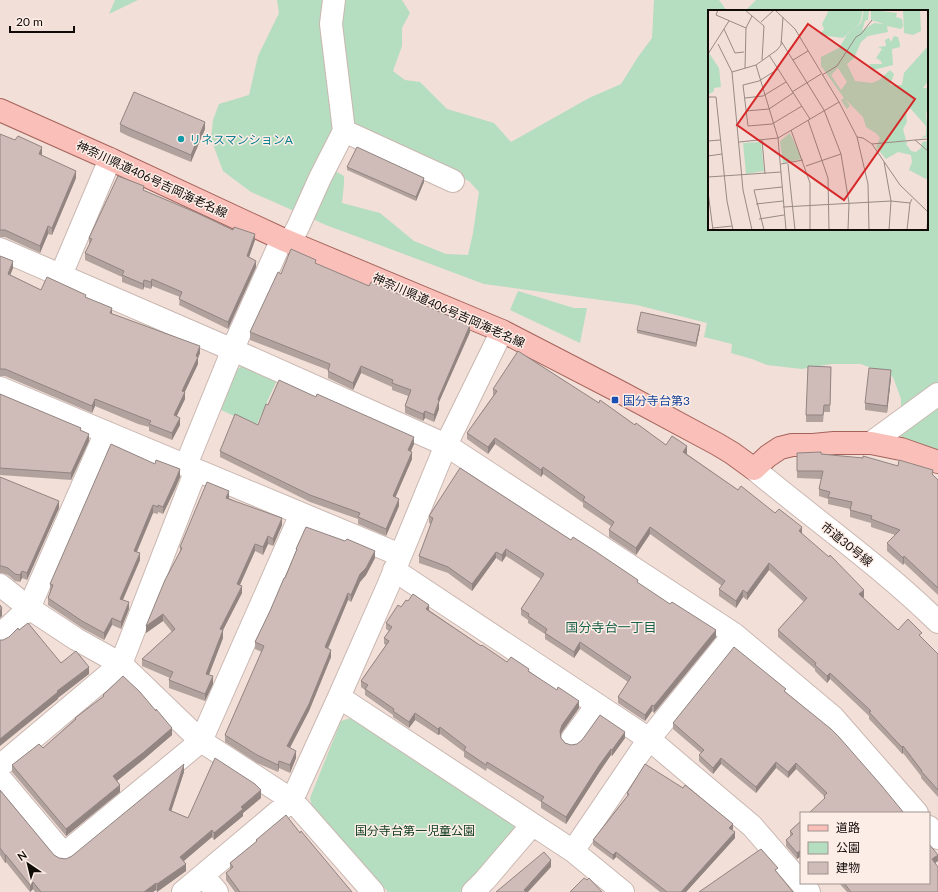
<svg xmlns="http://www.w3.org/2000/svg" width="938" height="892" font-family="Lato,'Noto Sans JP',sans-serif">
<rect width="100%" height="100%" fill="#f2dfd8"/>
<path fill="#b5ddbf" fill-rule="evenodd" d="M115,0H138L109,14Z
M277,0H402L410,13L402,28V46L393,71L405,80L420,82L447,109L494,123L511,142L589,98L621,84L638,57L652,38L654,0H719L727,11H709V229H927V11H745L756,0H938V454L912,445L901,436V399L893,377L861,364H831L802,369L767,365L752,359L731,353L732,344L704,337L707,323L637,305L484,284L326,225L251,192L223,171L211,139L213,120L219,104L249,95L258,56L279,13ZM357,133L469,181L479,192L473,233L468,255L446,254L414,241L380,213L342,203L344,184V176L335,171L349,134Z
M518,291L574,308H587L580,343L510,310Z
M243,365L277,380L256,426L219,409L235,371Z
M354,717L517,824L518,832L463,892H388L312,807L310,798L341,721Z"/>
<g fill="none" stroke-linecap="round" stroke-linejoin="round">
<defs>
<path id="minor" d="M344,131L453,181
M290,242L298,227L320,178L344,131L331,24L334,0
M0,249L233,350L446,445L734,634L833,717L917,813
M61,275L110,159
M0,388L400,555
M871,443L938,394
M186,465L238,337L282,239
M754,469C815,520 881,566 938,622
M394,570L649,739L752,826L809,892
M0,585L29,608L76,639L121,664L201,741L292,800L373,892
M0,635L29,608L106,432
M339,697L573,851L623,892
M572,739L597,705
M0,766L121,664L196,470
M0,778L64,854L201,741L301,514
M929,827L938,838
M573,851L649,739L734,634
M203,875L217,892
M183,892L292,800L339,697L388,586L446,445L502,331
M473,892L485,880L532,825"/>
<path id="major" d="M0,110L110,159L282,239L502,331L622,393L717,444L732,453L754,469L768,456L780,448L792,445H813L834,443H871L901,449L938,462"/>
</defs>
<use href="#minor" stroke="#cab7b1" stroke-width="24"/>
<use href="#major" stroke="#a5645b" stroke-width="24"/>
<use href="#minor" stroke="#fff" stroke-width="22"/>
<use href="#major" stroke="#f9bfb8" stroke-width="22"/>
</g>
<path fill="#b2a29e" d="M120,124L205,129L191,162L128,136L120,132Z
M0,134L42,154V155L76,178L52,235L48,234L40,253L5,237H0Z
M347,167L424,182L416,201L347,170Z
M144,191L255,240L249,257L256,267L228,329L179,305L180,297L152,286L151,289L144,287L143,290L122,282V277L85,260V253L89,245V238Z
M0,256L13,268L10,275L41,290L86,297L112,314L200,353L198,358V364L184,392L185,399L176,416L180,425L172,440L149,431V427L138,424L95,406L92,413L5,376H0Z
M316,264L470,332L439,402V409L434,422L425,418L423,421L405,413V406L408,396L392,390V387L361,373L353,390L328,378V370L250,340V332Z
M700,328L696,347L637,333V330Z
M831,367L830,412H824L823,422H806V415Z
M891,378L887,413L865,410V403Z
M493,389L635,425L666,445L687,453V454L738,490L775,513L802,534L864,597L863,598L898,630L922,638L938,654V797L921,778V776L903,753L902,754L896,747L869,719V716L830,679L827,683L815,671V669L778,637V630L804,602L769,570L747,600L743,597L736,608L719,596V589L722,586L650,534L636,555L609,537V530L611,526L583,507V503L543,474L541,477L495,444L488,454L467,439V433L493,396Z
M0,394L81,430L89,441L71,480L0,475Z
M268,405L414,444L411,451L412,459L395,497L399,506L386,536L358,524V519L310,502L220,457V451L258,425Z
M797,453L821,454L933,475L938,480V595L904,563L903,565L887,551V543L895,535L871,527V523L850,517V509L828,504V499L819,496V489L821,479L797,478Z
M155,464L180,477L175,489L163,514L158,512V514L153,513L137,552L140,560L123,600L129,609L121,629L112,625L104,640L82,628L48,605V598L50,591V584Z
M0,477L59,508L27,580L22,578L20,582L15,581L8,575L2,573H0Z
M229,498L282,525L273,546L268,544L263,555L255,551L240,585L242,593L223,630V638L209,675L213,684L205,701L169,688V680L170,678L142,666V659L172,632L163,621L146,633L180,551V547Z
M429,516L571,540L638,583L716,637L654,713L652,711L645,721L618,703V697L628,682L580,649L574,658L545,639V634L528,623V620L521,615V609L541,579L506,556L502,562L496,558L472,591L448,573L419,563V556L431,524L429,523Z
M296,549L375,558L366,575L360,582L351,602L348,600L328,649L331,657L309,711L290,748L296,758L290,773L279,768L278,772L257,763L225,742V735L262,652L255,649V642L270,611L296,551Z
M408,601L429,610L481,646L507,662L529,671L579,708L562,732L560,735L561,738L565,743L571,745L625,738L612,756L611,755L600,771L566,824L541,808V802L487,768L486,771L464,757V752L440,734L438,735L415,720L409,728L393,717V715L365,695V690L361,687V681L386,645L384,644V638L389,631L386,629V623Z
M786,693L881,785L824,799V796L796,769L788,778L776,768L756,793L721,764L713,774L699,761V755L701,753L673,729V723Z
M103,695L172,735L144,759L117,781L120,792L66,836L12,772V765L43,748L75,719V718L103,697Z
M184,772L171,811L188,818L261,798L243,813V816L214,840L212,837L184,861L186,871L157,892L156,890L153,892H35L33,889L30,892L6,862L5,863L0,855V790L54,855L59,858L66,859L72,856Z
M627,793L733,829L732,830L735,838L686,892H660L616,857L613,860L593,845V840L627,796Z
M801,821V856L797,859L786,846V840L790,836V831Z
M300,833L352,892H235L226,880V873L230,870V863L256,842V840Z
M929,844L938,861L935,863L938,892H847L839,883H929Z"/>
<path fill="#918481" d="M205,122V129L191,162V155Z
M42,147V154L39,161V154Z
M76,171V178L52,235V228Z
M424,178V182L416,201V197Z
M48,226V234L40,253V246Z
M255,234V240L247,263V256Z
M13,261V268L8,281V274Z
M256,261V267L228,329V322Z
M152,279V286L151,289V282Z
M144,280V287L143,290V284Z
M112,308V315L110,313Z
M470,325V332L439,402V409L434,422V415L438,399Z
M700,325V328L696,347V343Z
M200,346V353L198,358V364L182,398V391Z
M361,366V373L353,390V383Z
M891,370V378L887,413V406Z
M185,392V399L174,422V415Z
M95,399V406L92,413V406Z
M425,411V418L423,421V414Z
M180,418V425L172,440V433Z
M89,434V441L71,480V473Z
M414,437V444L408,457V450Z
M495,438V444L488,454V447Z
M687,446V453L683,459V452Z
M412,452V459L393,503V496Z
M543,467V474L541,477V470Z
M180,469V477L175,489L163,514V507Z
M229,491V498L226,505V498Z
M399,499V506L386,536V529Z
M59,501V508L27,580V573Z
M153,505V513L134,558V551Z
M282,518V525L273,546V539Z
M650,527V534L636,555V548Z
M802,527V534L799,531Z
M268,536V544L263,555V547Z
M255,544V551L237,591V584Z
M506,549V556L502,562V555Z
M375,551V558L366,575L360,582L351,602V595L360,574Z
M496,552V558L472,591V584Z
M140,553V560L120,606V599Z
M904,556V563L903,565V558Z
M769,563V570L747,600V593Z
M22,571V578L20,582V575Z
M242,586V593L223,630V638L206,682V674L220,629Z
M743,590V597L736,608V601Z
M864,590V597L859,601V594Z
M348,593V600L325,655V647Z
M129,602V609L121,629V622Z
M429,605V611L426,609Z
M2,608V616L0,618V611Z
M163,614V621L146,633V626Z
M112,618V625L104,640V633Z
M716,630V637L654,713V706Z
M580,642V649L574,658V652Z
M331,650V657L309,711L287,753V746Z
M89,667V674L58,698V699L0,746V739L57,691Z
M830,673V679L827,683V676Z
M213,676V684L205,701V694Z
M579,701V708L562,732L560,737V731L562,725Z
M652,705V711L645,721V715Z
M415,713V720L409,728V722Z
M440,727V734L438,735V729Z
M172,728V735L144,759L113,784V776Z
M625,732V738L612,756V750Z
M903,746V753L902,754V747Z
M611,749V755L600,771L566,824V817L600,764Z
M296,751V758L290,773V765Z
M721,758V764L713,774V768Z
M279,761V768L278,772V765Z
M776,762V768L756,793V787Z
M796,763V769L788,778V772Z
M184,764V772L169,818V810Z
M120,785V792L66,836V829Z
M261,790V798L243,813V816L214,840V833L241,807Z
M733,824V829L729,833V828Z
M212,830V837L180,864V857Z
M735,832V838L686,892H681Z
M801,850V856L797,859V853Z
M616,852V857L613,860V855Z
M5,855H6V862L5,863Z
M938,855V861L932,865V859Z
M551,860V867L528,892H524V890Z
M186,864V871L157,892V884Z
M33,882V889L30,892V885Z
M156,883V890L153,892H144Z"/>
<path fill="#cfbcb8" stroke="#918481" d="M134,92L205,122L191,155L128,128L120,124Z
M0,134L15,140L18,136L42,147L39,154L76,171L52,228L48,226L40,246L5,230H0Z
M357,147L424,178L416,197L347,167Z
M118,176L144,186L143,190L197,213L233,230L234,227L255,234L247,256L256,261L228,322L179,299L182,292L152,279L151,282L144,280L143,284L122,275L124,271L85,253L92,239L89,238Z
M291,249L316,260L315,263L369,286L371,282L470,325L438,399L439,401L434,415L425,411L423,414L405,406L411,390L392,383L393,380L361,366L353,383L328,371L330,364L250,332L278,272L281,274Z
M0,256L13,261L8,274L41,290L47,277L86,295L85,297L112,308L110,313L200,346L196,356L198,357L182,391L185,392L174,415L180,418L172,433L149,424L151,421L138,416L95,399L92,406L5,369H0Z
M641,312L700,325L696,343L637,330Z
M518,351L599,403L600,400L635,425L636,423L666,445L672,436L687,446L683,452L738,490L741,486L775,513L779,509L802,527L799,531L829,557L830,555L864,590L859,594L898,630L908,619L922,633L919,635L938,654V790L921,771H922L903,746L902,747L896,741L869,712L871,711L830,673L827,676L815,665L816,663L778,630L807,598L769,563L747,593L743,590L736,601L719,589L725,581L650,527L636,548L609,530L614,522L583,500L585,497L543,467L541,470L495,438L488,447L467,433L497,391L493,389Z
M808,366L831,367L830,405H824L823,415H806Z
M869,368L891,370L887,406L865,403Z
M279,380L316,397L317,394L414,437L408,450L412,452L393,496L399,499L386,529L358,517L360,513L310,495L220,451L235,414L258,425L266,404L268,405Z
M0,394L81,428L80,430L89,434L71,473L0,468Z
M111,444L155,464L156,460L180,469L175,481L163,507L158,505V507L153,505L134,551L140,553L120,599L129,602L121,622L112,618L104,633L82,621L48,598L53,585L50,584Z
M821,452V454L863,458V456L898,466L899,460L933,470L932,474L938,480V588L904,556L903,558L887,543L900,530L871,519L872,516L850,510L852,502L828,497L830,492L819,489L823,471H797V453Z
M460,468L571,540L573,537L595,551L638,580L637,582L670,604L672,602L716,630L654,706L652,705L645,715L618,697L631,677L580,642L574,652L545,633L547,629L528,616L529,614L521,609L544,574L506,549L502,555L496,552L472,584L448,567L419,556L433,518L429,516Z
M0,477L59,501L27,573L22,571L20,575L15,574L8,568L2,566H0Z
M207,482L229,491L226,498L282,518L273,539L268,536L263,547L255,544L237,584L242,586L220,629L223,630L206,674L213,676L205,694L169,680L173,672L142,659L175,629L163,614L146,626L165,580L182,548L180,547Z
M306,527L345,541L347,539L375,551L366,568L360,574L351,595L348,593L325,647L331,650L309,704L287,746L296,751L290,765L279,761L278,765L257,755L225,735L264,646L255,642L270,611L284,578H285L297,549H296Z
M413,594L429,605L426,609L481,646L482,645L507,662L511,657L529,669L528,671L557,690L558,687L579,701L562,725L560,731L561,738L565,743L571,745L577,744L582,740L600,715L625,732L612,750L611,749L600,764L566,817L541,801L544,797L487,762L486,765L464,750L466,747L440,727L438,729L415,713L409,722L393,711L394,709L365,689L368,685L361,681L389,641L384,638L392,627L386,623L398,605L401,607L406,600L408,601Z
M0,605L2,608L0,611Z
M28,623L61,663L76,651L89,667L57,691L58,692L0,739V640H3L9,637L18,628L19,630Z
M734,647L786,689L784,691L831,729L839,737L881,785L904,813H809L825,798L824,796L827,793L796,763L788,772L776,762L756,787L721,758L713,768L699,755L704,750L673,723Z
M123,676L140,692L156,711V709L172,728L144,752L113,776L120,785L66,829L12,765L39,744L43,748L76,719L75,718L104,696L103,695Z
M215,758L255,784L261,790L241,807L243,809L214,833L212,830L180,857L186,864L157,884L156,883L144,892H41L33,882L30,885L6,855H5L0,848V790L54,855L59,858L66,859L72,856L184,764L169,810L188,818Z
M645,764L683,788L685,785L733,824L729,828L735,832L681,892H667L616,852L613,855L593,840L629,794L627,793Z
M286,815L300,833L301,831L352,892H240L226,873L233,867L230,863L257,841L256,840Z
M801,821V850L797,853L786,840L793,834L790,831Z
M929,844L938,855L932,859L938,867V892H851L844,883H929Z
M761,849L778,868L775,870L793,892H699Z
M544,852L551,860L524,890L526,892H496Z
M584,878L587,880L589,878L602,892H570Z"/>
<circle fill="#0f9aa8" stroke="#fdede7" stroke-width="1.5" cx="181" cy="139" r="4"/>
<rect fill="#1a4fb4" stroke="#fdede7" stroke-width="1.5" x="611" y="396" width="8" height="8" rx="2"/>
<g text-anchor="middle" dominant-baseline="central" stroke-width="3" stroke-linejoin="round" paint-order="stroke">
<g font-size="12" fill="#0d838f" stroke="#fdede7" text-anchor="start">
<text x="189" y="139">リネスマンションA</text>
</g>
<g font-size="12" fill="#110b08" stroke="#fdede7">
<text transform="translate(152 179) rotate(25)">神奈川県道406号吉岡海老名線</text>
<text transform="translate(449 310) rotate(24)">神奈川県道406号吉岡海老名線</text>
<text transform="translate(847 544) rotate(39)">市道30号線</text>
</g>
<g font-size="12" fill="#164399" stroke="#fdede7" text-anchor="start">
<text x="623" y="400">国分寺台第3</text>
</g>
<g font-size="12" fill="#08391d" stroke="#fdede7">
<text x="415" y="830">国分寺台第一児童公園</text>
</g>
<g font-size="13" fill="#1b644e" stroke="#fdede7">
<text x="611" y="627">国分寺台一丁目</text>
</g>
</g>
<g transform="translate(708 10)">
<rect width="220" height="220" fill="#f2dfd8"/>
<path d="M121,0H155L152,13L135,28L112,25L116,19L114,14ZM156,0H161L160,10L157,11L154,21L166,13L176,14L163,10V0L189,3L188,7L194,9L195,16L193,19L179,16L180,22L160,26L153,32L146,48L139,54L147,71L164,73L171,70L182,60L186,64L182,75H194L196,63L220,36V71L209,86L215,78H220V100L218,103L220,127L213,128L218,125V116L202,98L198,101L199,112L195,119L198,130L193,132L200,131L198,134L203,141L208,142L213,138L214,132L220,131V170L201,160L204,152L203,145L190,142L178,149L168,137L172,128L169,124L158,117L155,107L137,89L142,96L139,99L133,90L136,88L113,56V47L131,38L140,23L153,13ZM130,58L139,72L133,80L123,65ZM195,0H212L213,21L205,25L196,23ZM186,26L190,27L192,34V37L184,39L185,55L165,60L161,54H174L173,51L168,48L174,39L170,37L178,36L177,30L181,28L183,32ZM1,43L11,58L13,77L6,78V81L0,85ZM82,123L94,149L75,153L72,131ZM53,132L56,161L38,164L35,133Z" fill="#b5ddbf" fill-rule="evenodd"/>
<path fill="none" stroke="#988a85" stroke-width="1" d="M10,0L8,5L38,18L44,6M37,0L56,16L54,50M67,0L87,19L131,92L149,127L155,128L164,134L192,175L220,202M53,12L66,0M16,19L27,43L36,42M73,31L116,100L133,144L141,193L140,220M10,34L24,62L35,180L44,220M0,44L21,11M61,45L102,109M85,50L100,41M48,55L70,128L78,220M37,58L38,18M70,59L51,71L35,75L40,116L64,114L94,96M24,62L48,55L69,40L73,35L75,7M114,65L129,56L148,27L153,24L164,10M84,82L113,64M0,87H8L19,191L25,220M37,88L55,86L78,72M38,101L61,99L85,83M100,110L120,168L121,220M83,120L102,173V220M149,127L160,174L161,220M54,130L57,164M207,130L220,129M0,131L12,130M31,132L70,128L131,92M164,134L207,130L220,141M0,146L14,144M176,152L183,191L181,220M73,154L95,150M80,154L87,220M98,156L133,144M0,167L73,162M0,182L5,220M48,194L75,191M75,197L183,191L202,193M51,209L76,205M5,218L24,216M56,220L46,180L74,177M199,220L202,193L204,189M219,220L220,203"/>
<path fill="#d62828" fill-opacity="0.15" stroke="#d62828" stroke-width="2" d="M100,14L207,89L136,190L29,115Z"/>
<rect width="220" height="220" fill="none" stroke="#110b08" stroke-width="2"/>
</g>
<rect x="800" y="812" width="130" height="72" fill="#fdede7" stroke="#9f938e"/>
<rect x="808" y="825" width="20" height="6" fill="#f9bfb8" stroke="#9f938e"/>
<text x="836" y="832" font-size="12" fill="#110b08">道路</text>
<rect x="808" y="842" width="20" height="12" fill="#b5ddbf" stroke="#9f938e"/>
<text x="836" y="852" font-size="12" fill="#110b08">公園</text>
<rect x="808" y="862" width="20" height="12" fill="#cfbcb8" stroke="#9f938e"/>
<text x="836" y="872" font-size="12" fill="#110b08">建物</text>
<g transform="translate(28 864) rotate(325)" stroke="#fdede7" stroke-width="3" paint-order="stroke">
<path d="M0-3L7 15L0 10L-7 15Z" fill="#110b08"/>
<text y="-6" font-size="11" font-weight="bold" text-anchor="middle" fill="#110b08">N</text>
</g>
<path d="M10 26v6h64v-6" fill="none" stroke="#110b08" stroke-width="2"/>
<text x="16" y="26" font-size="12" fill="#110b08" stroke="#fdede7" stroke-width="3" paint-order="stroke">20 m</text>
</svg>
